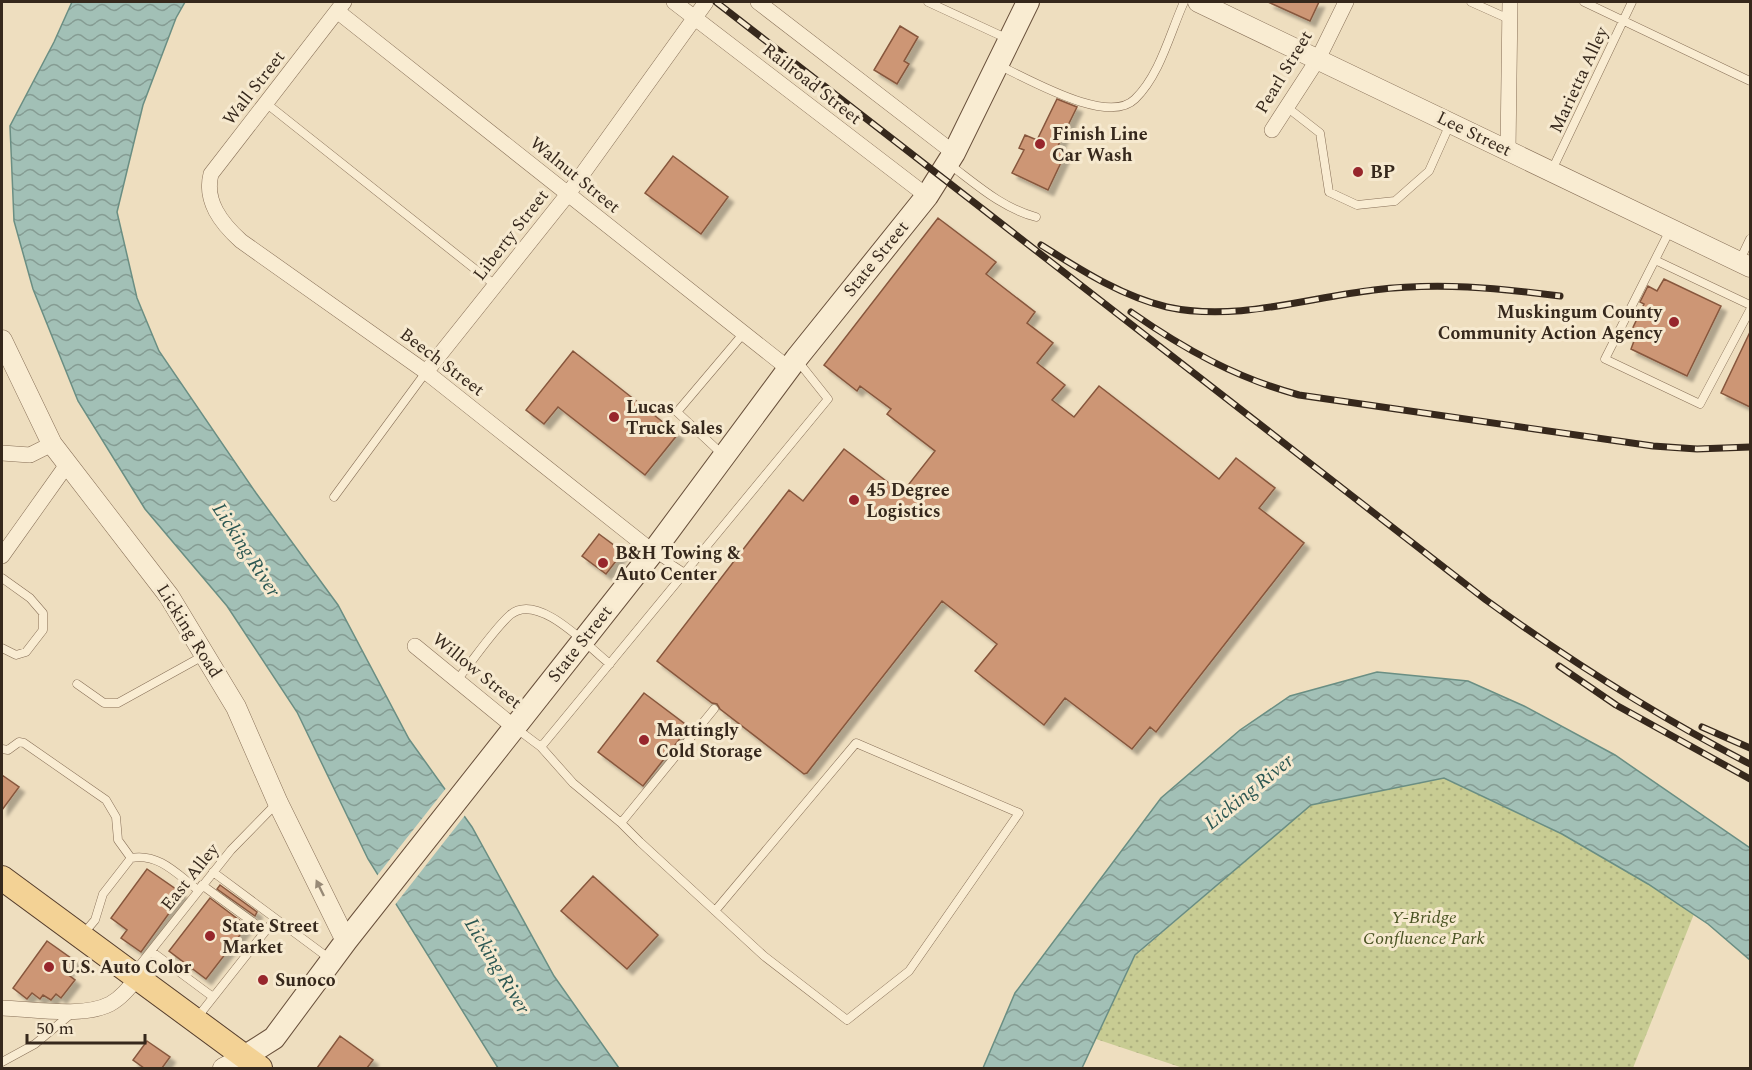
<svg xmlns="http://www.w3.org/2000/svg" width="1752" height="1070" font-family="Spectral,serif">
<defs>
<pattern id="grass-dots" width="8" height="8" patternUnits="userSpaceOnUse" patternTransform="scale(1.5)"><rect width="8" height="8" fill="#c8cc93"/><path d="M2 2h.1M6 6h.1" fill="none" stroke="#acaf7e" stroke-width="1.8" stroke-linecap="round"/></pattern>
<pattern id="water-waves" width="16" height="10" patternUnits="userSpaceOnUse" patternTransform="scale(1.5)"><rect width="16" height="10" fill="#a2c0b6"/><path d="M0 5q4-4 8 0t8 0" fill="none" stroke="#859c93"/></pattern>
<filter id="shadow"><feDropShadow dx="5.5" dy="5.5" stdDeviation="1.5" flood-color="#0004"/></filter>
</defs>
<rect width="100%" height="100%" fill="#eedebf"/>
<path fill="url(#grass-dots)" d="M1444,778L1562,834L1648,884L1694,914L1633,1068H1183L1096,1039L1135,956L1311,805Z"/>
<path fill="url(#water-waves)" stroke="#6a8e83" stroke-width="1.5" d="M72,2H185L176,18L143,105L117,212L137,298L159,351L256,493L338,605L409,739L472,827L554,976L619,1068H498L368,859L297,712L227,606L145,509L78,401L33,289L14,221L10,126L54,42Z
M1377,672L1468,681L1524,706L1615,755L1750,848V960L1708,924L1648,884L1562,834L1444,778L1311,805L1135,955L1082,1068H983L1015,993L1161,798L1240,730L1290,696Z"/>
<path fill="#eedebf" d="M447,787L466,814L394,906L376,877Z"/>
<path fill="#cd9674" stroke="#87573d" stroke-width="1.5" filter="url(#shadow)" d="M1268,2H1319L1310,21Z
M900,26L918,37L904,61L909,64L897,84L874,70Z
M1057,99L1077,107L1056,150L1065,154L1048,190L1012,173L1024,150L1019,148L1025,135L1037,140Z
M673,156L728,197L701,234L645,193Z
M938,218L996,262L986,274L1035,312L1027,323L1053,343L1037,363L1065,385L1052,400L1074,417L1099,386L1219,479L1236,458L1275,488L1259,508L1304,543L1156,732L1150,727L1132,749L1065,698L1044,725L975,671L997,644L942,601L807,773L804,774L720,709L717,704L712,703L657,661L789,490L803,501L844,449L902,493L935,451L887,414L891,409L860,386L857,391L824,365Z
M1664,279L1721,306L1687,376L1631,349L1634,341L1628,338L1644,304L1640,302L1648,286L1657,291Z
M1750,332V407L1721,393Z
M573,351L678,434L645,475L558,407L544,424L526,410Z
M599,534L623,552L606,574L582,556Z
M644,693L689,727L643,786L598,752Z
M2,775L19,787L2,810Z
M147,869L183,894L141,952L121,938L127,930L111,918Z
M593,876L658,935L627,969L561,911Z
M220,885L257,912L255,916L217,889Z
M210,898L247,926L206,979L169,951Z
M47,941L75,961L66,973L75,980L61,998L56,994L51,1000L43,995L40,999L32,993L27,999L13,988Z
M340,1036L373,1060L367,1068H317Z
M147,1041L170,1057L162,1068H144L133,1060Z"/>
<g fill="none" stroke-linecap="round" stroke-linejoin="round">
<defs>
<path id="service" d="M928,2L1008,39
M1471,2L1509,19
M1584,2L1750,81
M1000,66C1029,79 1108,126 1135,99C1160,75 1170,33 1184,2
M267,104L495,285
M1288,108L1320,133L1329,192L1357,205L1395,201L1429,171L1450,124
M949,164C977,185 1002,208 1036,217
M1552,170L1632,2
M1670,230L1605,359L1700,404L1750,310
M1655,260L1750,305
M1739,262L1750,239
M722,454L677,412L743,334
M334,497L426,372
M654,553L683,572
M2,578L30,598L43,613V630L26,652L16,655L2,648
M457,680C472,662 493,630 510,615C538,591 588,647 610,664
M77,684L104,703H118L203,656
M517,729L541,747L828,399L797,360
M541,747L573,783L621,823L640,842L764,956L847,1020L909,971L1019,813L856,743L715,911
M2,749L8,750L19,742L24,743L106,800L116,817L118,840L131,858
M621,823L714,709
M213,872L330,959
M202,885L265,931
M84,933L95,920L103,894L131,858C159,853 177,874 198,890
M151,951L213,997
M135,971L231,850L276,804
M196,1019L275,919
M2,1062L35,1044L71,1014"/>
<path id="minor" d="M344,2L211,174C204,201 221,223 241,241L426,372L653,552
M674,2L927,196
M758,2L954,153
M337,11L789,369
M1272,130L1318,59L1346,2
M1508,150L1510,2
M426,372L568,194L706,2
M2,453L30,455L52,444
M2,556L66,466
M415,646L514,727
M2,1008C32,1009 83,1018 110,1004C121,998 129,988 137,978"/>
<path id="tertiary" d="M1198,2L1750,267
M2,340L52,444L169,596L236,707L278,803L346,941
M223,1068L244,1057"/>
<path id="secondary" d="M244,1057L274,1038L346,941L653,552L796,359L927,196L954,153L1028,2"/>
<path id="primary" d="M2,878L260,1068"/>
</defs>
<use href="#service" stroke="#876f57" stroke-width="9"/>
<use href="#minor" stroke="#876f57" stroke-width="16"/>
<use href="#tertiary" stroke="#876f57" stroke-width="21"/>
<use href="#secondary" stroke="#69503b" stroke-width="24"/>
<use href="#primary" stroke="#553d2c" stroke-width="26"/>
<use href="#service" stroke="#f9ecd2" stroke-width="8"/>
<use href="#minor" stroke="#f9ecd2" stroke-width="15"/>
<use href="#tertiary" stroke="#f9ecd2" stroke-width="20"/>
<use href="#secondary" stroke="#f9ecd2" stroke-width="22"/>
<use href="#primary" stroke="#f3d295" stroke-width="24"/>
<defs>
<path id="rail" d="M716,2L1486,600C1570,661 1657,716 1750,764
M1041,245C1081,270 1121,296 1167,307C1236,322 1306,298 1374,290C1439,282 1496,288 1560,296
M1131,312C1184,349 1236,378 1299,395L1653,446L1697,449L1750,447
M1559,666L1616,705L1750,779
M1702,727L1750,748"/>
</defs>
<use href="#rail" stroke="#36281c" stroke-width="7"/>
<use href="#rail" stroke="#f6e9cf" stroke-width="4.5" stroke-dasharray="14" stroke-linecap="butt"/>
</g>
<defs><path id="oneway-solid" d="M-6-.8H1V-3.2L6.5 0L1 3.2V.8H-6Z" transform="scale(1.5)"/></defs>
<use fill="#988a77" href="#oneway-solid" transform="translate(320 888) rotate(-116)"/>
<g fill="#97262c" stroke="#f6e9cf" stroke-width="2">
<circle cx="1040" cy="144" r="6"/>
<circle cx="1358" cy="172" r="6"/>
<circle cx="1674" cy="322" r="6"/>
<circle cx="614" cy="417" r="6"/>
<circle cx="854" cy="500" r="6"/>
<circle cx="603" cy="563" r="6"/>
<circle cx="644" cy="740" r="6"/>
<circle cx="210" cy="936" r="6"/>
<circle cx="49" cy="967" r="6"/>
<circle cx="263" cy="980" r="6"/>
</g>
<g text-anchor="middle" dominant-baseline="central" stroke-width="6" stroke-linejoin="round" paint-order="stroke">
<g font-size="18" fill="#36281c" stroke="#f6e9cf">
<text transform="translate(1284 72) rotate(-59)">Pearl Street</text>
<text transform="translate(1579 80) rotate(-65)">Marietta Alley</text>
<text transform="translate(812 84) rotate(38)">Railroad Street</text>
<text transform="translate(254 88) rotate(-52)">Wall Street</text>
<text transform="translate(1474 134) rotate(26)">Lee Street</text>
<text transform="translate(575 175) rotate(39)">Walnut Street</text>
<text transform="translate(511 235) rotate(-52)">Liberty Street</text>
<text transform="translate(876 259) rotate(-51)">State Street</text>
<text transform="translate(442 362) rotate(37)">Beech Street</text>
<text transform="translate(189 631) rotate(58)">Licking Road</text>
<text transform="translate(580 644) rotate(-52)">State Street</text>
<text transform="translate(477 671) rotate(39)">Willow Street</text>
<text transform="translate(190 877) rotate(-51)">East Alley</text>
</g>
<g font-size="18" font-weight="bold" fill="#36281c" stroke="#f6e9cf" text-anchor="start">
<text x="1052" y="134">Finish Line<tspan x="1052" dy="21">Car Wash</tspan></text>
<text x="1370" y="172">BP</text>
<text x="1662" y="312" text-anchor="end">Muskingum County<tspan x="1662" dy="21">Community Action Agency</tspan></text>
<text x="626" y="407">Lucas<tspan x="626" dy="21">Truck Sales</tspan></text>
<text x="866" y="490">45 Degree<tspan x="866" dy="21">Logistics</tspan></text>
<text x="615" y="553">B&amp;H Towing &amp;<tspan x="615" dy="21">Auto Center</tspan></text>
<text x="656" y="730">Mattingly<tspan x="656" dy="21">Cold Storage</tspan></text>
<text x="222" y="926">State Street<tspan x="222" dy="21">Market</tspan></text>
<text x="61" y="967">U.S. Auto Color</text>
<text x="275" y="980">Sunoco</text>
</g>
<g font-size="18" font-style="italic" fill="#495322" stroke="#f6e9cf">
<text x="1424" y="917">Y-Bridge<tspan x="1424" dy="21">Confluence Park</tspan></text>
</g>
<g font-size="20" font-style="italic" fill="#2b5752" stroke="#f6e9cf">
<text transform="translate(246 550) rotate(57)">Licking River</text>
<text transform="translate(1249 792) rotate(-39)">Licking River</text>
<text transform="translate(497 966) rotate(59)">Licking River</text>
</g>
</g>
<rect width="1752" height="1070" fill="none" stroke="#36281c" stroke-width="6"/>
<path d="M27 1034v9h118v-9" fill="none" stroke="#36281c" stroke-width="3"/>
<text x="36" y="1034" font-size="18" fill="#36281c" stroke="#f6e9cf" stroke-width="4.5" paint-order="stroke">50 m</text>
</svg>
